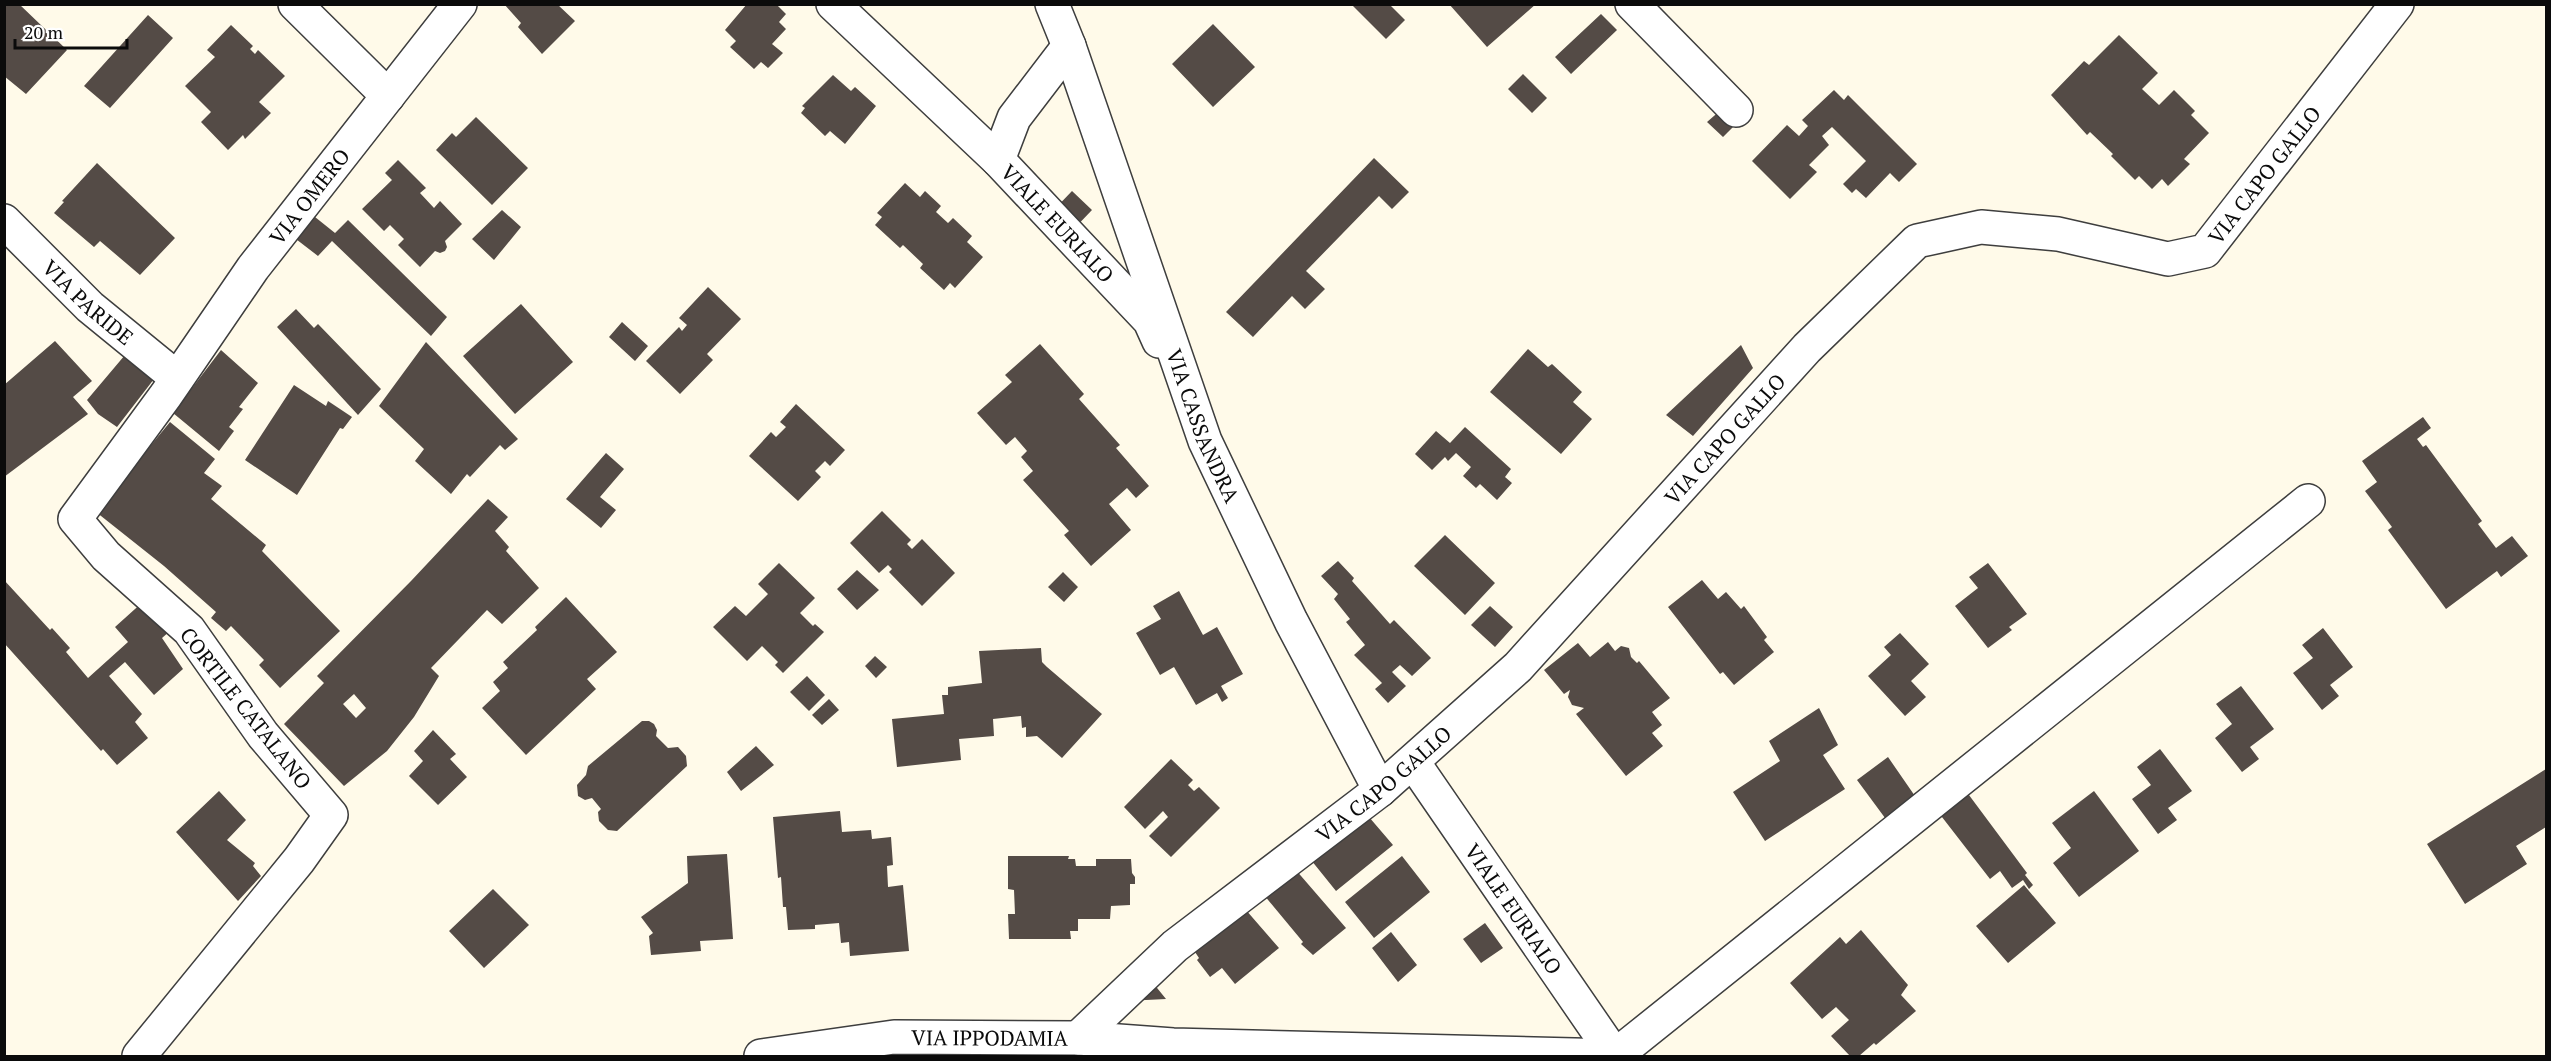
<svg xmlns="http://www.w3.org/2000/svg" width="2551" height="1061" font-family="'PT Serif',serif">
<rect width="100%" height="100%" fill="#fffae9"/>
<path fill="#544b46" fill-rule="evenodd" d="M4,4H19L67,50L26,94L4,76Z
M504,4H557L575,21L542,54L518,27L521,23Z
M747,4H776L786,14L779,22L786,29L772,44L783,53L768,68L761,62L754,69L730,47L736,41L725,30Z
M1351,4H1389L1405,20L1386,39Z
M1449,4H1536L1487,47Z
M1601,14L1617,30L1571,74L1555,57Z
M148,15L173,38L110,108L84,86Z
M1213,24L1255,67L1213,107L1172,64Z
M231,25L253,46L250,49L255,54L258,50L285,76L259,102L271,113L245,139L243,135L228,150L201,122L211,112L185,86L215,57L207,50Z
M2119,35L2158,73L2142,89L2159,105L2174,90L2195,111L2191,115L2209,133L2184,159L2190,164L2168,186L2162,179L2152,189L2139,176L2135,180L2111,156L2113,154L2090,132L2087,135L2051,95L2084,61L2089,65Z
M1523,74L1547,98L1532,113L1508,89Z
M833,75L851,91L855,87L876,106L845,144L830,131L825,136L801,113L805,108L802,106Z
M1834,90L1844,100L1848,95L1917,164L1899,182L1890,173L1866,198L1856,189L1852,193L1843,184L1866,161L1832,127L1822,136L1829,145L1809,165L1817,172L1790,199L1752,161L1787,125L1799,136L1808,126L1802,120Z
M1722,109L1737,123L1723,137L1707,122Z
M476,117L528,168L492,205L436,150L452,133L456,137Z
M1374,158L1409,192L1392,209L1379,196L1306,271L1325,289L1305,309L1292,296L1253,337L1226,312Z
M398,160L426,188L420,193L434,208L440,201L462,224L445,241L447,247L445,251L440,253L435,251L420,267L398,245L404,239L390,225L384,231L362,209L392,180L385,173Z
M97,163L175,238L140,275L100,241L94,247L54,213L64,202L62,201Z
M905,183L920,197L925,191L941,206L936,212L948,223L953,218L972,236L967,242L983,257L955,288L950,283L944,290L920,268L923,264L903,245L900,248L875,225L882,217L877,213Z
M1072,191L1092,210L1069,234L1049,215Z
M502,210L521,227L494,260L472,239Z
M310,213L335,233L348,220L447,317L431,336L332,241L318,256L292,236Z
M708,287L741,319L707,354L713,360L680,394L646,361L679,327L682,331L687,325L679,318Z
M521,304L573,362L515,414L463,356Z
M296,309L314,328L318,324L381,389L358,415L277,327Z
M622,322L648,346L635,361L609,337Z
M55,341L92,381L73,397L88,414L4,477V385Z
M426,342L518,439L505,450L500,445L470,477L467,474L451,494L415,461L424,449L379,406Z
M1040,344L1084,394L1079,399L1120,445L1116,448L1149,486L1136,498L1127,488L1109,504L1131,530L1091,566L1064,535L1069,531L1023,480L1033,471L1021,457L1027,451L1015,437L1006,445L977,413L1012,382L1005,375Z
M1741,345L1753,368L1693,436L1666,415Z
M1528,349L1548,367L1552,364L1582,392L1573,402L1592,419L1561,454L1490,392Z
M221,350L258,383L239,407L243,409L229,427L234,431L219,451L173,413Z
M125,355L154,379L117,427L98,414L87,400Z
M294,385L326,406L328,401L352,417L343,429L340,428L297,495L245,460Z
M796,404L845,450L830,466L825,461L815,471L821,477L798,501L749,456L771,432L776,437L786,427L780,422Z
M2423,417L2431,428L2417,439L2423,447L2426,445L2482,521L2478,524L2496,548L2512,536L2528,556L2501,577L2497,571L2446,609L2388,530L2392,527L2365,491L2377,482L2362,461Z
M170,422L215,459L204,473L222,486L211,499L266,545L262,551L340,631L280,688L259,665L264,660L231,626L226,631L211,618L216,612L164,566L96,512Z
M1465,427L1511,469L1505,477L1512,483L1497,500L1480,484L1476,488L1463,476L1471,467L1456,453L1448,461L1445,457L1432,470L1415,454L1436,431L1450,443Z
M606,453L624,469L600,497L616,510L601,528L566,499Z
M488,499L508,517L495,531L509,547L506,551L539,588L502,624L487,610L431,668L439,676L414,717L387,751L344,786L284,724L324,683L317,676L411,581ZM354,694L366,708L356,718L343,704Z
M882,511L911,540L907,544L912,549L922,539L955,573L922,606L889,572L892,569L888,565L879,573L850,543Z
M1445,535L1495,583L1465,615L1414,566Z
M1338,561L1354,578L1352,581L1390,624L1394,620L1431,658L1412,676L1400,665L1392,672L1406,686L1388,703L1375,689L1382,683L1354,655L1365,645L1346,622L1350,619L1334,599L1338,594L1321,576Z
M779,563L815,598L800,613L813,626L815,624L824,632L783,673L775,665L778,662L762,646L747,661L713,627L735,606L746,616L768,594L758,584Z
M1988,563L2027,614L2009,627L2012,630L1988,648L1955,606L1978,588L1969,577Z
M857,570L879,590L857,610L837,589Z
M1063,572L1078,587L1064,602L1048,587Z
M4,580L50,630L52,628L70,648L66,652L88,678L128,642L115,627L145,600L170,631L162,638L183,669L154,695L125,662L109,676L142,714L135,722L148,738L117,765L103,749L101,751L4,643Z
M1702,580L1718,599L1726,592L1741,609L1744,606L1767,637L1764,640L1774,652L1734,685L1723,672L1720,674L1668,607Z
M1179,591L1203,635L1217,627L1243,674L1221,686L1228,698L1222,702L1217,693L1196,705L1174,667L1160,675L1136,633L1161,619L1153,606Z
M566,597L617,652L587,679L596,689L526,755L482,708L500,691L493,682L508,668L503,662L537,630L535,627Z
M1490,606L1513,627L1495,647L1471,625Z
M2323,628L2353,667L2330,685L2339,696L2322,710L2293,673L2313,658L2302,645Z
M1900,633L1929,664L1911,681L1926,697L1905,716L1868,676L1891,655L1884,647Z
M1608,642L1615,651L1621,646L1629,648L1631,657L1637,663L1639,661L1670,698L1652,712L1662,725L1652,733L1663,746L1626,776L1576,714L1584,708L1572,705L1568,697L1570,690L1564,694L1544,670L1578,643L1590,657Z
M1041,648L1042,662L1047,667L1102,714L1062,758L1037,736L1026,737V727L1022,728L1021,716L993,719L994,736L959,739L961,760L897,767L892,719L944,714L942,695H948V687L982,683L979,651Z
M875,656L887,667L876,678L865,666Z
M807,676L825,695L809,711L790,692Z
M2241,686L2274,729L2250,747L2259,759L2242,772L2215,738L2232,724L2216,704Z
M829,699L839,710L822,725L812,715Z
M1819,708L1838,745L1823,755L1845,789L1765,841L1733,792L1780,761L1769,741Z
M642,721H649L654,724L657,730L656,736L668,748L678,747L686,756L687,766L617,831L608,830L599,821L598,812L601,809L592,798L585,800L578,796L577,785L586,775L588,766Z
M433,730L456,754L450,759L467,777L438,805L409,776L423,761L414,751Z
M756,746L774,765L741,791L727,772Z
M2160,749L2192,791L2168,808L2177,820L2158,834L2132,799L2151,785L2137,767Z
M1888,757L1917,799L1888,822L1857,780Z
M1171,759L1193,780L1188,785L1194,791L1199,787L1220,808L1171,857L1149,836L1168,817L1163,811L1145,829L1124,807Z
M2546,769V827L2516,846L2527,864L2465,904L2427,844Z
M1963,787L2027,873L2025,875L2033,885L2029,889L2023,880L2012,888L2000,871L1990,879L1935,808Z
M219,791L246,820L227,840L255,863L253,866L261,876L238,901L176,832Z
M2094,791L2139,851L2079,897L2053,863L2071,848L2052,823Z
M1363,810L1393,845L1336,891L1307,855Z
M840,811L842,832L871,830L872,839L891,837L893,865L887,866L888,887L903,885L909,951L850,956L849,942L841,943L839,923L815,925V929L788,930L786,907H783L781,877L778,878L773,817Z
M727,854L733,939L700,941L701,951L651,955L649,936L653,933L641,917L688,883L687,856Z
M1008,856H1069L1068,859H1075L1076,866H1096V859H1131L1132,873L1135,877V884H1130V905L1111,906L1110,919H1078V931H1070L1071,939H1009L1008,914H1015L1014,890L1008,889Z
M1402,856L1430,892L1374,938L1345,902Z
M1295,869L1346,928L1313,955L1301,944L1303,942L1264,895Z
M2024,885L2056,923L2008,963L1976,926Z
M493,889L529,925L484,968L449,931Z
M1239,902L1279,948L1235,984L1222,968L1210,977L1197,960L1199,958L1195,952L1220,931Z
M1485,923L1503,948L1481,963L1463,939Z
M1861,930L1908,985L1901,995L1916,1011L1876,1045L1874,1043L1859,1056H1850L1831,1036L1849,1020L1836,1007L1822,1019L1790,983L1840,937L1846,944Z
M1391,932L1417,965L1398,982L1372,948Z
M1149,978L1166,999L1126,1001Z"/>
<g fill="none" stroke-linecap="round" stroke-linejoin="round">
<defs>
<g id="minor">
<path d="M295,4L388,96"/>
<path id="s1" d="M833,4L998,160L1150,321L1159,341"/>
<path id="s2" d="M1052,4L1069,46L1205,441L1291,621L1380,790"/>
<path d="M1632,4L1736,110"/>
<path d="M998,160L1014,118L1069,46"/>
<path id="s3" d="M4,221L90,307L177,378"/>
<path id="s4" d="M1413,762L1615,1056"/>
<path id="s5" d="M1078,1038L1175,946L1380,790L1518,667L1807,348L1917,241L1981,227L2058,234L2168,259L2205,251L2397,4"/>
<path id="s6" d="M139,1056L299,860L331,815L263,735L189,630L106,556L75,519L166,395L253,268L460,4"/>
<path id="s7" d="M761,1056L894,1037L1078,1038L1173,1045L1615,1056L2308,501"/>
</g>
</defs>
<use href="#minor" stroke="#3e3e3e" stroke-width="36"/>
<use href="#minor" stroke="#fff" stroke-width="33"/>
</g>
<g text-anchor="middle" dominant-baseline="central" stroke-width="6" stroke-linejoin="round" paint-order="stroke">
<g font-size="21" fill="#0b0b0b" stroke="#fff">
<text stroke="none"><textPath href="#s5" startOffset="1550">VIA CAPO GALLO</textPath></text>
<text stroke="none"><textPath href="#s6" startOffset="1100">VIA OMERO</textPath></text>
<text stroke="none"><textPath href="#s1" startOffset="314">VIALE EURIALO</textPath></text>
<text stroke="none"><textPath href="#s3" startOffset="117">VIA PARIDE</textPath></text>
<text stroke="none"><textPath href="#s2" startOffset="448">VIA CASSANDRA</textPath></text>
<text stroke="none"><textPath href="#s5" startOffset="884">VIA CAPO GALLO</textPath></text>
<text transform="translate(246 708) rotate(52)">CORTILE CATALANO</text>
<text stroke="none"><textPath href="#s5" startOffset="398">VIA CAPO GALLO</textPath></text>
<text stroke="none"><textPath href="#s4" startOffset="178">VIALE EURIALO</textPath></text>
<text stroke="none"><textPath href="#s7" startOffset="230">VIA IPPODAMIA</textPath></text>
</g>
</g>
<rect width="2551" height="1061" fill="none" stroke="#0b0b0b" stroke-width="12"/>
<path d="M15 39v9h112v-9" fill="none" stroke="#0b0b0b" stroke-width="3"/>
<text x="24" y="39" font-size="18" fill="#0b0b0b" stroke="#ffffff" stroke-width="4.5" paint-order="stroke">20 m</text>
</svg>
